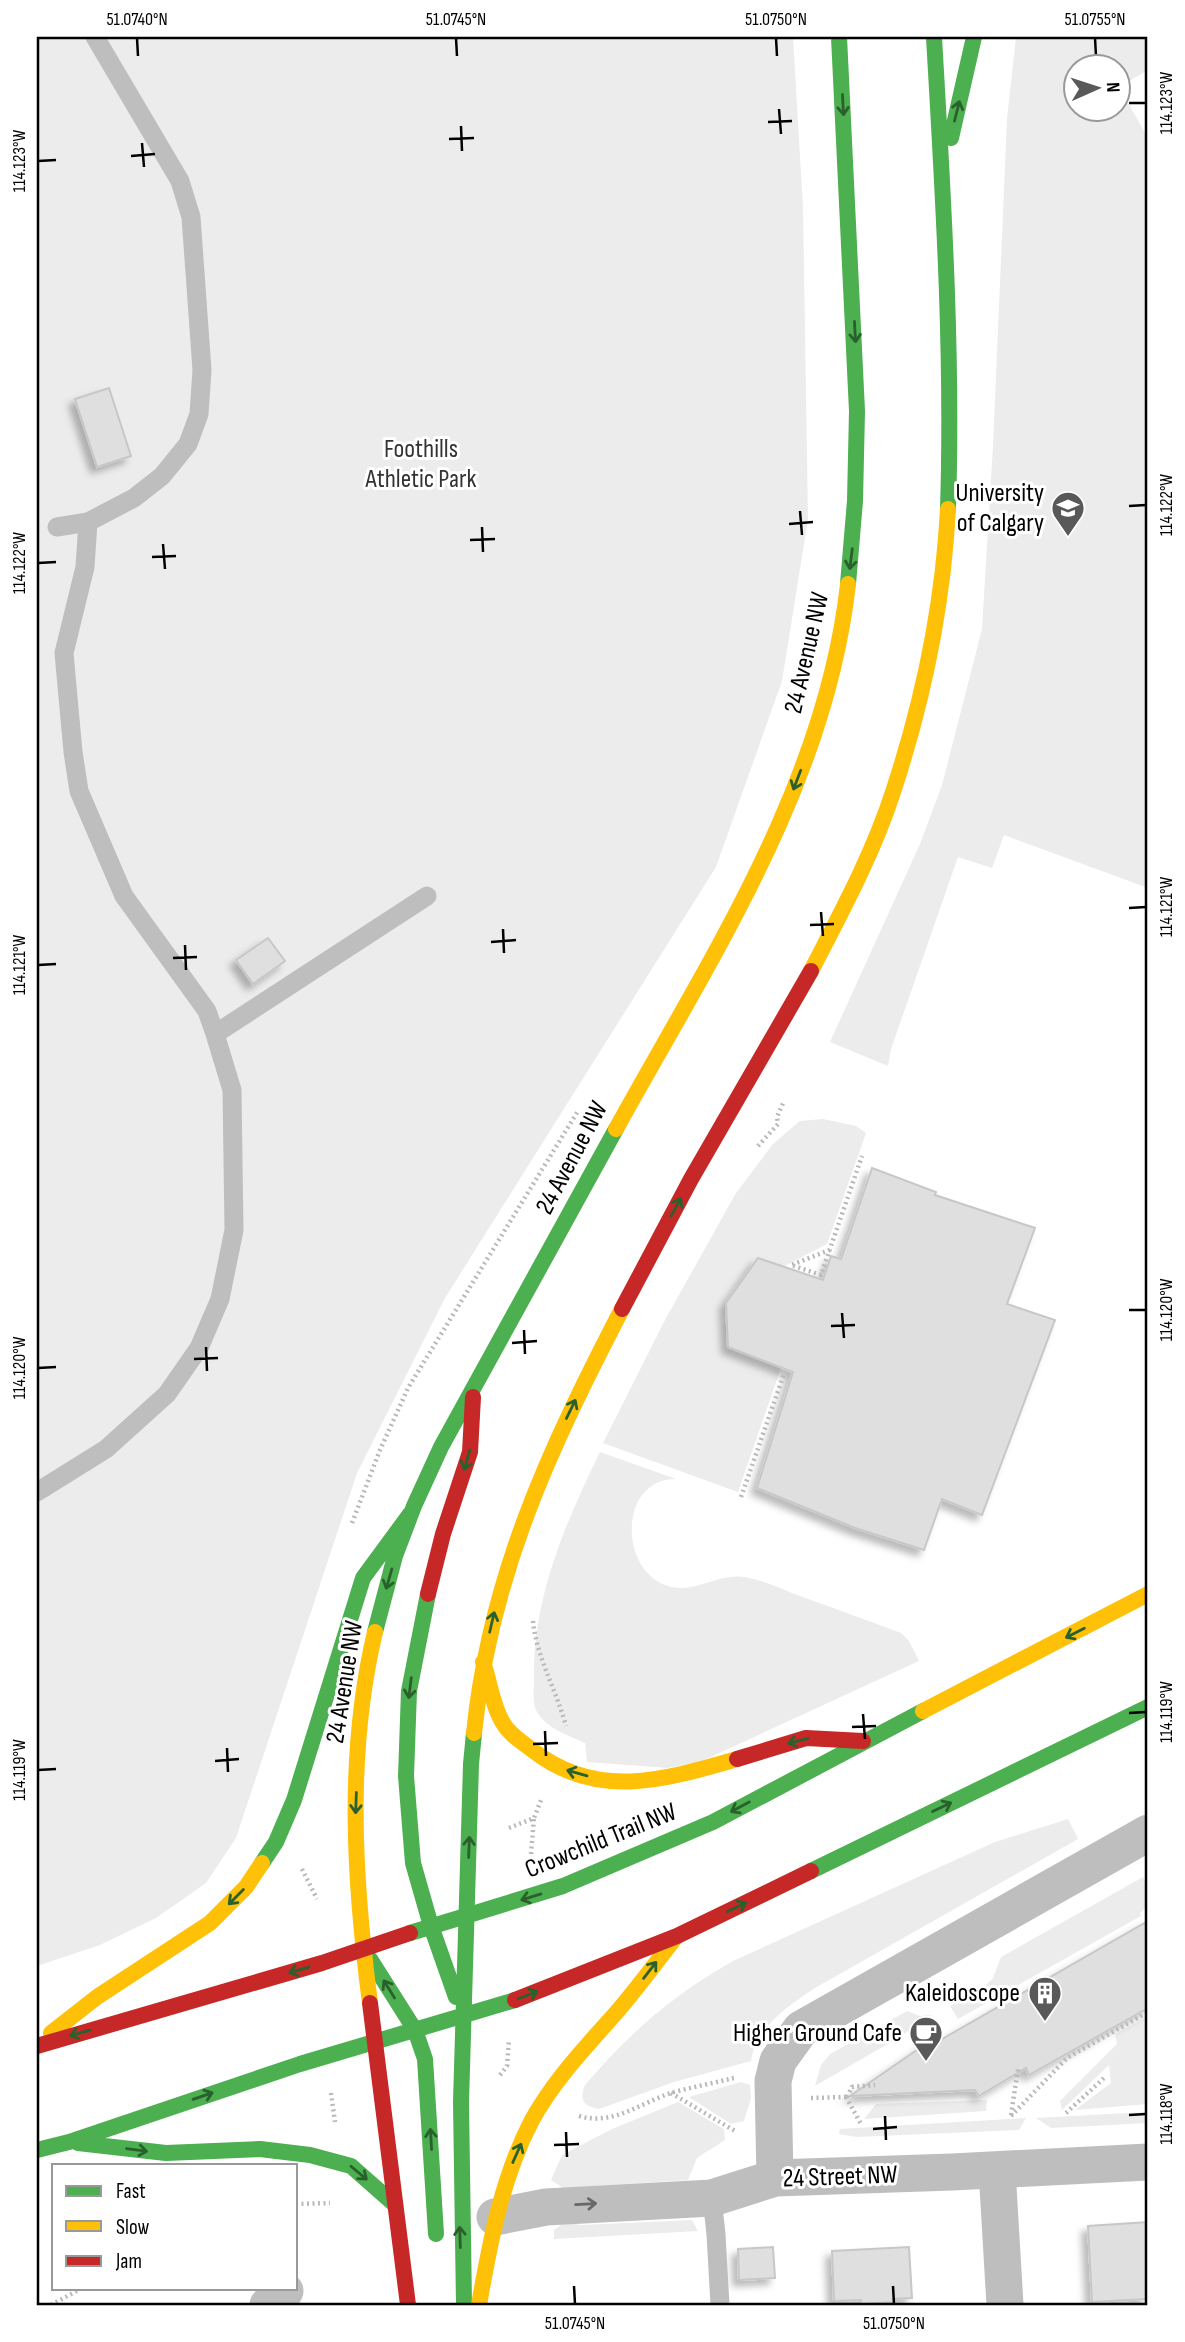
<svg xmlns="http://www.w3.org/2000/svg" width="1185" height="2342" font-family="'Sofia Sans Condensed',sans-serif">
<defs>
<filter id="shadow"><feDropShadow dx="-6" dy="6" stdDeviation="3.5" flood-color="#0004"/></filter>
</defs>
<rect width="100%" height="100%" fill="#fff"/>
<path fill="#ececec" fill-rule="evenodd" d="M37,37H793L803,207L808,519L782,681L716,867L445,1298L357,1473L236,1838L206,1883L156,1918L100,1945L37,1966Z
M1016,37H1148V70L1119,87L1148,138V888L1004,835L992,868L958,857L891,1049L888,1066L830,1042L920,844L942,785L982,629L993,446L1007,119ZM1076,66H1118V108H1076Z
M823,1119L856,1126L866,1133L827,1244L783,1267L726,1303L728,1347L781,1368L738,1492L603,1443L665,1320L736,1193L773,1144L800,1121Z
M600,1452L676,1479C620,1478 618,1567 665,1585C693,1596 716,1573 744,1577C763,1580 782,1589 800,1596C834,1608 868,1621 901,1633L909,1641L919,1661L702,1761L668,1768L587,1762L585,1743C568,1735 547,1729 537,1712C532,1704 534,1690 534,1681C532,1599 565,1524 600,1452Z
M1068,1819L1078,1839L815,1988C788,2006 756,2027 751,2061L674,2082L599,2109C583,2106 579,2100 585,2085C632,2031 670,1997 733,1961L995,1842Z
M1143,1877L1148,1886V1906L1140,1913L1141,1916L958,2019L950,2006L986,1985L993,1978L1001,1957Z
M907,2011L920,2016L932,2015L898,2038L815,2086L821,2065L830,2054Z
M1148,2016V2104L1075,2110L1111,2083L1109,2065L1062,2110L1060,2101L1117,2044L1115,2034Z
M741,2082L750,2085L751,2098L744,2121L731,2124L689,2097Z
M987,2100L986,2111L864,2119L876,2104Z
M678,2102L724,2129L725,2140L697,2158L688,2180L563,2188L551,2180L562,2155L612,2129Z
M1148,2112V2123L1051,2128L1036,2118Z
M1026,2118L1019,2130L856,2137L839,2134L840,2129Z
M692,2220L698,2231L554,2239V2230L565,2222L581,2225Z"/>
<path fill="#dfdfdf" stroke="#c7c7c7" stroke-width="2" filter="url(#shadow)" d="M109,388L131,456L97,467L75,399Z
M268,938L285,961L253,984L236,960Z
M872,1168L936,1192L935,1195L1035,1228L1007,1304L1055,1320L982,1515L942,1499L924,1550L855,1528L757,1488L793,1372L728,1347L726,1303L758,1258L823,1280L831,1256L841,1259Z
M1148,1921V2008L1029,2075L1026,2068L979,2096L975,2090L850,2096L940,2034L942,2039Z
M1148,2222V2299L1092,2302L1088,2226Z
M773,2247L775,2278L739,2280L738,2249Z
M909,2247L912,2298L893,2299L894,2302L861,2304V2300L834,2301L832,2251Z"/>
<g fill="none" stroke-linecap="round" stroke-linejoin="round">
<path stroke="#b9b9b9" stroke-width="4.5" stroke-dasharray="2 3.5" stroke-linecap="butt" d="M758,1146L778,1124L777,1117L784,1101
M830,1250L791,1265L821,1275L862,1156
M741,1497L784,1374
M352,1523L380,1450L408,1388L578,1111
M533,1621C537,1659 556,1689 566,1726
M509,1828L534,1818L541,1800
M531,1854L534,1818
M302,1869L317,1899
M500,2075L507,2066L509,2040
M331,2093L335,2122
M671,2093L735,2131
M846,2097L861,2124
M847,2097L852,2087L875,2085
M811,2098L846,2097
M1066,2113L1104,2078
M1011,2115L1018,2069
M579,2116C613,2126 640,2103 671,2093C692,2087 714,2083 734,2078
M1011,2116L1067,2058L1148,2012
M296,2204L330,2203
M51,2305L82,2288"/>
<path stroke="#bebebe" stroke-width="19" d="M57,527L88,522L134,498L162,476L188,444L199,414L202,370L191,217L180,181L95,37
M215,1034L427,896
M37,1492L106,1449L167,1394L199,1348L220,1299L234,1230L232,1090L215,1034L207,1011L124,896L79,791L73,752L64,653L85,567L88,522
M712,2198L716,2234L720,2305"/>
<path stroke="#bebebe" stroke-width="37" d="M997,2170L1005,2305
M775,2178L773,2081L778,2061L801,2029L1148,1833
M495,2217L546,2207L712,2198L775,2178L952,2172L1148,2162
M268,2305L285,2291"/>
<path stroke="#4caf50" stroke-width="16" d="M839,37L857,411L855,501L848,584
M934,37C943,195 953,351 948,509
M951,138L974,37
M428,1594L409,1691L406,1776L413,1863L431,1926L456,1997
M375,1632L395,1556L414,1506L441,1447L616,1129
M262,1863L276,1842L294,1800L363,1578L410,1514
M811,1871L1148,1707
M410,1933L563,1886L713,1822L923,1711
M370,1959L415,2030L425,2059L436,2234
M78,2143L166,2153L260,2149L310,2155L351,2166L393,2203
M37,2150L69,2142L300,2064L515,2000
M464,2305L461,2102L471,1764L474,1733"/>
<path stroke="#ffc107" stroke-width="16" d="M811,971C841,913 873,854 893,792C923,701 943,605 948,509
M616,1129C711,957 826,784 848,584
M483,1662C490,1682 492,1705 503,1723C509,1734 522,1742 531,1749C596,1801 665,1780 737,1759
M923,1711L1148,1594
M474,1733C490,1575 550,1448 622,1309
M370,2003C354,1880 346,1754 375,1632
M51,2033L97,1997L210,1923L246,1887L262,1863
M479,2305C490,2242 502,2177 532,2120C554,2080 585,2048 615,2014C636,1990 655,1964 675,1938"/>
<path stroke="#c62828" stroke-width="16" d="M622,1309L691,1179L811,971
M428,1594L443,1534L470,1452L473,1397
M737,1759L806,1738L863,1741
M515,2000L677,1936L811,1871
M370,2003L408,2305
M37,2046L322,1963L410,1933"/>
</g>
<defs><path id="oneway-shaft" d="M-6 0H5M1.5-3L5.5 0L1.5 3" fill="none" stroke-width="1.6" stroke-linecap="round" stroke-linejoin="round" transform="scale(1.75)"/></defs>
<g stroke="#2a602c">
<use href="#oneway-shaft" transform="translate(843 105) rotate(87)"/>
<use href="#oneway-shaft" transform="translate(957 111) rotate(-76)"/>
<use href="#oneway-shaft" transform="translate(855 332) rotate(87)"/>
<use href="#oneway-shaft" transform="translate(851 559) rotate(97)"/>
<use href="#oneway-shaft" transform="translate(797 780) rotate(111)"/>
<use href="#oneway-shaft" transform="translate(676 1207) rotate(-61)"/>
<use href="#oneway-shaft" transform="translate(571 1409) rotate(-64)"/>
<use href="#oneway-shaft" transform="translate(467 1460) rotate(106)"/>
<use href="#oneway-shaft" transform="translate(389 1579) rotate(106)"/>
<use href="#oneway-shaft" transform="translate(492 1622) rotate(-77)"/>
<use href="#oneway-shaft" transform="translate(1075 1633) rotate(153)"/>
<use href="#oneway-shaft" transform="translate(410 1688) rotate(97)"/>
<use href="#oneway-shaft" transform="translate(798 1741) rotate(166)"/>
<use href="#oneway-shaft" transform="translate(577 1773) rotate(-164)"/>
<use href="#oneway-shaft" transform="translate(356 1803) rotate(92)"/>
<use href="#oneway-shaft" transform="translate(740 1807) rotate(152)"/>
<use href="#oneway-shaft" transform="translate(942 1807) rotate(-26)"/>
<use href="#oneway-shaft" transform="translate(469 1847) rotate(-88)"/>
<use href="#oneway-shaft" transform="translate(236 1897) rotate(135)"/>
<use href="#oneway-shaft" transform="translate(531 1897) rotate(163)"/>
<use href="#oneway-shaft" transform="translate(737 1907) rotate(-26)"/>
<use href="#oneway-shaft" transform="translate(299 1970) rotate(164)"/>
<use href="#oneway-shaft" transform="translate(650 1970) rotate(-52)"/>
<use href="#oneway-shaft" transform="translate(389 1989) rotate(-122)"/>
<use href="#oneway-shaft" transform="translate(528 1995) rotate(-21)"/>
<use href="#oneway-shaft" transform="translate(80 2033) rotate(164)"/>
<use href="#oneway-shaft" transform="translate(203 2096) rotate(-19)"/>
<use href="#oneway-shaft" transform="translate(431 2139) rotate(-93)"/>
<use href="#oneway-shaft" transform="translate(137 2150) rotate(7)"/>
<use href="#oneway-shaft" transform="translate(517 2153) rotate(-66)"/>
<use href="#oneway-shaft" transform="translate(359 2173) rotate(40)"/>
<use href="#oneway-shaft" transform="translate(460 2237) rotate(-92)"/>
</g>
<use stroke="#686868" href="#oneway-shaft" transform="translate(586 2204) rotate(-3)"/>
<path fill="none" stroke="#000" stroke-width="2.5" d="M137,38L138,56M456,38L457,56M776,38L777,56M1095,38L1096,56M1129,103H1146M779,109L781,134M768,122L792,121M461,126L462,151M449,139L474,138M142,143L144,167M131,156L155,154M38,161L56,160M1129,506L1146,505M800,511L802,535M789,524L813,522M482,527L483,552M470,540L495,539M163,544L165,569M152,557L176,556M38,563L56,562M1129,908L1146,907M821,912L823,936M810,925L834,924M503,929L504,953M491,942L516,940M185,945L186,970M173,958L197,957M38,965L56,964M1129,1310H1146M842,1313L844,1338M831,1326L855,1325M524,1330L525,1354M512,1343L537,1341M206,1347L207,1371M194,1359L218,1358M38,1368L56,1367M1129,1713L1146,1712M863,1714L865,1739M852,1727L876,1726M545,1731L546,1756M533,1744L558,1743M227,1748L228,1772M215,1761L239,1759M38,1770L56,1769M1129,2115L1146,2114M885,2116L886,2140M873,2129L897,2127M566,2132L567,2157M554,2145L579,2144M574,2286L575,2304M893,2286L894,2304"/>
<defs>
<symbol id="university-pin" viewBox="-11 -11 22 30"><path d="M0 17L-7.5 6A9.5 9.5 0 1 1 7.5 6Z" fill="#595959" stroke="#fff"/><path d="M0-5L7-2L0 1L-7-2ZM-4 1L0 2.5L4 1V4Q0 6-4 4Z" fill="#fff"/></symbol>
<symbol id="building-pin" viewBox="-11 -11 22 30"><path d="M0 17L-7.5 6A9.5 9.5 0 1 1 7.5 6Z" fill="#595959" stroke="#fff"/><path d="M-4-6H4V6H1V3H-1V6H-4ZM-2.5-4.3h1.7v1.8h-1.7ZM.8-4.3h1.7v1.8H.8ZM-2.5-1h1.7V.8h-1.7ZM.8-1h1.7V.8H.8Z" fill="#fff"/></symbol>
<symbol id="cafe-pin" viewBox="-11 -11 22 30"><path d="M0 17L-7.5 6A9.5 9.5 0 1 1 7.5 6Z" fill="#595959" stroke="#fff"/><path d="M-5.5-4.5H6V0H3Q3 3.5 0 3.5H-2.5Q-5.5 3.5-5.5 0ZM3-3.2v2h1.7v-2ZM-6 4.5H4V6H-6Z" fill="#fff"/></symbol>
</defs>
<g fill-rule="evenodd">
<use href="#university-pin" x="1049" y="489" width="38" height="52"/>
<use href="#building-pin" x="1026" y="1974" width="38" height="52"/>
<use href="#cafe-pin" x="907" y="2014" width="38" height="52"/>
</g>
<g text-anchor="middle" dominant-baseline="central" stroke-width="6" stroke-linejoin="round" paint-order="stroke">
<g font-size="26" fill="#333" stroke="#fff">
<text x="421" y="449">Foothills<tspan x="421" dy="30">Athletic Park</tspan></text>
</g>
<g font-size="26" fill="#000" stroke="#fff" text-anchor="end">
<text x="1044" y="493">University<tspan x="1044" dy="30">of Calgary</tspan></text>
<text x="1020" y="1993">Kaleidoscope</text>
<text x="902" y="2033">Higher Ground Cafe</text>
</g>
<g font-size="26" fill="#000" stroke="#fff">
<text transform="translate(807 653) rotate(-77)">24 Avenue NW</text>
<text transform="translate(572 1158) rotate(-62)">24 Avenue NW</text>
<text transform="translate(345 1682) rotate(-81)">24 Avenue NW</text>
<text transform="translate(601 1841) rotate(-22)">Crowchild Trail NW</text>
<text transform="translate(840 2177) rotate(-2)">24 Street NW</text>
</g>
</g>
<rect width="1185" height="2342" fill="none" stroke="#ffffff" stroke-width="77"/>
<rect x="52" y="2164" width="245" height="126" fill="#ffffff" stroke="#999999" stroke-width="2"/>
<rect x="66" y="2186" width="35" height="10" fill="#4caf50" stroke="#999999" stroke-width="2"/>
<text x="116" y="2198" font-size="21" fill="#000000">Fast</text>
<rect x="66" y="2221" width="35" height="10" fill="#ffc107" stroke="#999999" stroke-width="2"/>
<text x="116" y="2234" font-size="21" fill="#000000">Slow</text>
<rect x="66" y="2256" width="35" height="10" fill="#c62828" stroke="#999999" stroke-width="2"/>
<text x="116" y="2268" font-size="21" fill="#000000">Jam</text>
<g transform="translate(1097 88) rotate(87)"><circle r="33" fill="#ffffff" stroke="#999999" stroke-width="2"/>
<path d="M0-5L12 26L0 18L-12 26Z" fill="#595959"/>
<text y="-10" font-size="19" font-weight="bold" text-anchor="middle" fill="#000000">N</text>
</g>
<rect x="38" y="38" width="1108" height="2266" fill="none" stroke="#000" stroke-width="2.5"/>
<g font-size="18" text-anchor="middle" fill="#000">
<text x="137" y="25">51.0740°N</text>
<text x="456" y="25">51.0745°N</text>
<text x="776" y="25">51.0750°N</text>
<text x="1095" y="25">51.0755°N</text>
<text transform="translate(1166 103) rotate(-90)" y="6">114.123°W</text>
<text transform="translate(19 161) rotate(-90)" y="6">114.123°W</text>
<text transform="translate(1166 505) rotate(-90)" y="6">114.122°W</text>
<text transform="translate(19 563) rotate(-90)" y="6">114.122°W</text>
<text transform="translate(1166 907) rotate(-90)" y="6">114.121°W</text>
<text transform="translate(19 965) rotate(-90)" y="6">114.121°W</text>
<text transform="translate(1166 1310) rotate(-90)" y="6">114.120°W</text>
<text transform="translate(19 1368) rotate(-90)" y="6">114.120°W</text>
<text transform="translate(1166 1712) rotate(-90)" y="6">114.119°W</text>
<text transform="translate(19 1770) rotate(-90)" y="6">114.119°W</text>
<text transform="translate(1166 2114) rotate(-90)" y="6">114.118°W</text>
<text x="575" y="2329">51.0745°N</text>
<text x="894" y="2329">51.0750°N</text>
</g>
</svg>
